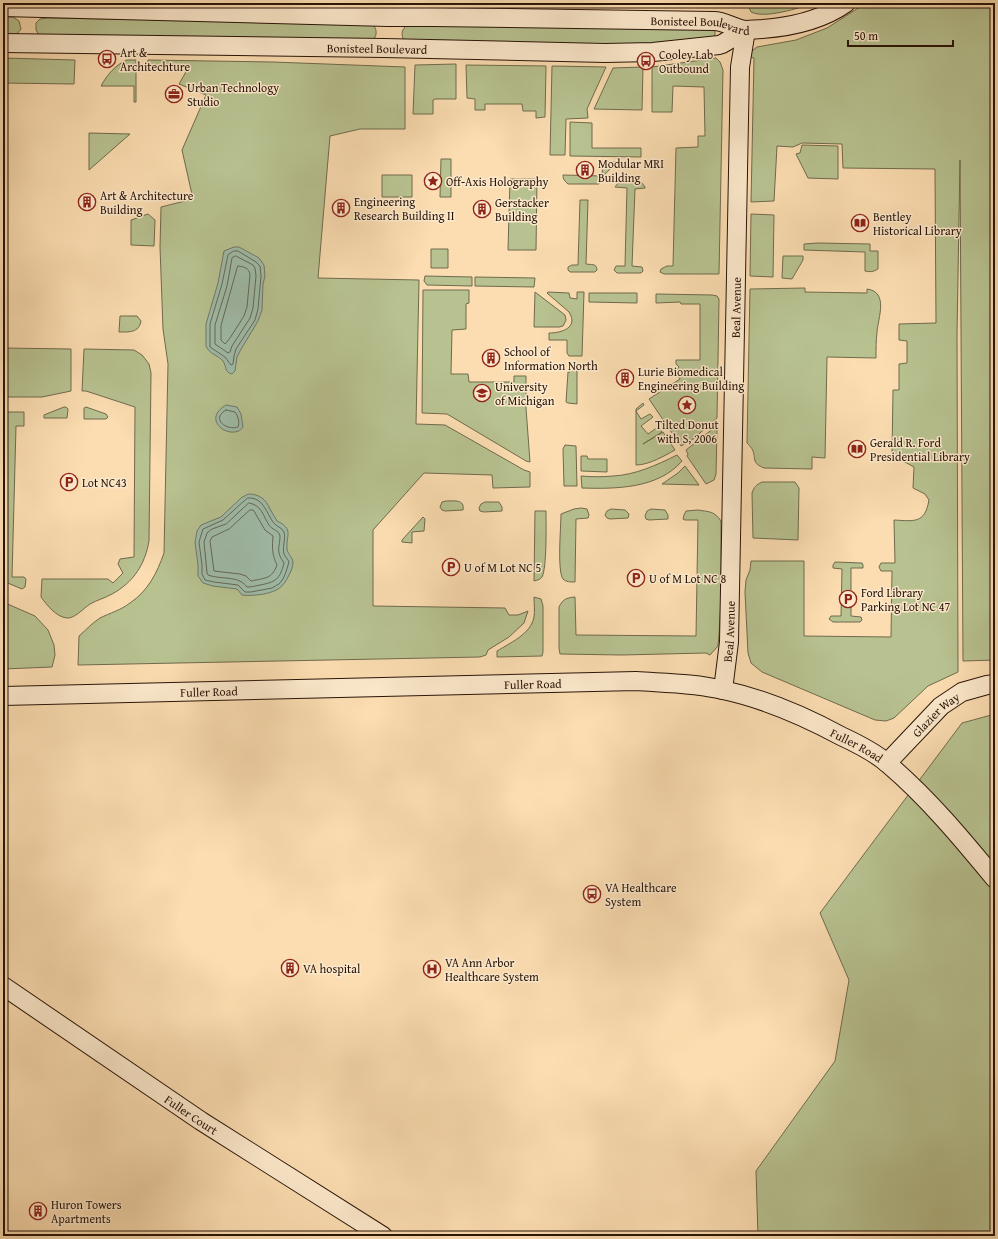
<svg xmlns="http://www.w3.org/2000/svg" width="998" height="1239" font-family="'Gentium Book Plus',serif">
<rect width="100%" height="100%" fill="#fbddb1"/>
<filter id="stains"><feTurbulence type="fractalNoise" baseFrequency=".005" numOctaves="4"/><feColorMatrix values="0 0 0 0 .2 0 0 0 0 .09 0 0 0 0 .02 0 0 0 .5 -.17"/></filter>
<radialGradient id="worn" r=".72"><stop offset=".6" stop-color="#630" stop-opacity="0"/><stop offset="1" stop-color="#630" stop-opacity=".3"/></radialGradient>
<path fill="#b8c291" stroke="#706a4c" d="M596,3H725V5L713,6H596Z
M747,3H814C799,8 765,19 751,12Z
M866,3H995V660L963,661L960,160L957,334L958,672L928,686L894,718L886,721L875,720L762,672L751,663L748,653L745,592L746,580L750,570L751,561H804V636L891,637L892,571H881L879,567L881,563H895L894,520C914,521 925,524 929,500L925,494L913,488L914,467L892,455L893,390H899V364L907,363V341L899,340V324L936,323L935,169L843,168L842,144L802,143L793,147L777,146L774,201L751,202L754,58L749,57L752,51L757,47L796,40L827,28Z
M3,17H13L19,21L21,29L16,35L3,36Z
M47,18L363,23L374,26C377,30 377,36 373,40L39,35L36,30V23L40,19Z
M408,24L715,29V37L647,45L404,41C401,34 401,30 408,24Z
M3,58L75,60L74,84L3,83Z
M716,58L720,62L723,70L719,274H664L660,272L661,269L667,266H673L676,148L698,147V136H705L704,87L673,86L672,112H652V67Z
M127,60H136V102H134V86H101C107,75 115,65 127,60Z
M148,60L273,62L405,67V129H360L330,136L318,278L419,280L416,424L445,425L524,470L530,472V487L493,488L492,475L424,473L373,530V606L505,608L509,615H518L528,611L524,623L509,637L488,650L486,655L480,657L78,665L79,636C86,630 92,623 100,618C110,613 121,610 130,603C148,591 157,573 164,553L168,364L163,329L160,247L161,207L193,199L182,150L206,95L179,84L187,70L147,69Z
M456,64V99H435L433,100V114H413L415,65Z
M466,65L546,66L545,117L536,118V111H523L522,104H485V110H475V99L467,98Z
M552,66L606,67L587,109L588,118L566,119L565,155H550Z
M643,67L642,110L594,109L613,68Z
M570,122L592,123V148H641V157L570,156Z
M89,133L130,134L89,170Z
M802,145L838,146V179L808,178L796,154L800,153Z
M441,159H451V197H440Z
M603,162H621L620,164C610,167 604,174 599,184H568C565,181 563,180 563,175L602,176Z
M382,175H412V197H382Z
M510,179H537L536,250H508Z
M624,179C633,178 640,179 645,187V188L635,189L632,266L642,267L643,271L641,273H617L614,270L616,266H625L627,188L615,187L619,182Z
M580,200H588L586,264C591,265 597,263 597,270L595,272H570L568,270V267L572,265H578Z
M148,214L155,220L154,246L131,245V220Z
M751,214L774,215L773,277L750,276Z
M818,243L870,244V251H878V269C873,272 870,272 865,271V252L804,250V244Z
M431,249H448V268H431Z
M783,256H803V260L792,279L782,278Z
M425,276L472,277V286L427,285L424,281Z
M475,277L535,278L534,287L475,286Z
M805,288V292L867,293V289C889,292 878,318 877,332C876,340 876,349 876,358L827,357L825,458L812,457V469L764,468C752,463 756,460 753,451C752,448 749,445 747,443L750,289Z
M423,290H469V303L466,304V329L452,330L451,374H468L469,382H514V376H526V408L530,462L526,461L447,414L422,413Z
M535,292L565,315L566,320L563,326L559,327H534Z
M548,292L569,293L570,298L577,299V292H584L582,356H569L567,353V340H549V333C561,333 579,328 569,312L547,293Z
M589,293H637V303L589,302Z
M656,294L712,295L717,296L719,299L717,418L692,440L681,446L649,399L680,379L676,371L679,367L676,364V360H700V304H681L680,302L656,303Z
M120,316H137L141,321C139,333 129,332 119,332Z
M3,348L71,349V391L42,397H3Z
M84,349L134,350L142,355L149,364L151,373L149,541C145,564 134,582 112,594C105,598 97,600 90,604C84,608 74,619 67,618C56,617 47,605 41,597L42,579H108L113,583L123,573L118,564L120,559L134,557L135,407L86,391H82Z
M570,369L577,370V404L568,403L566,402L568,372H570Z
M643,403L644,405L636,411L641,419L650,414L653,417L641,426L648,434L658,427L662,432L643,444L663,432L675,450C664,456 649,465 636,465V409Z
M64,407H66L68,409L67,418H44V415Z
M86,407L106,414L108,417L106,419H84V408Z
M3,412H24V426H16L12,577H24L26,579L25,587L22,589L3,581L7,424L3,423Z
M714,428H715L717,429L716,474L714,480L706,484L687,456L688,454L686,450Z
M565,445L576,446L577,486H564L563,449Z
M677,455L682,461C658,489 615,489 582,488L581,476C592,477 602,477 613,476C635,475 657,465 677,455Z
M581,456H587L588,459H607V472L581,471Z
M685,466L699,485L662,484L678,473Z
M762,482H795L799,488L798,540L753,538L752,493C754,487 756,485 762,482Z
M446,501C454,501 465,499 463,510L445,511L442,510L440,507L442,502Z
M485,502H499L502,507V511L484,512L480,511L479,508L481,504Z
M581,508L587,509L589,515L588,518L576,519L575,582C570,582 566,582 563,579C557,571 561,526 561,514L574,509Z
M611,509L625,510L629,514L628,518L610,519L607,518L605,515L607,511Z
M651,509L665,510L668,515V519L649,520L646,519L645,516L647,511Z
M698,510C710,512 714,511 721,521V599L719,635L718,646L710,655L706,653L622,655L560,654L559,648V607C563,599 566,598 575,597L576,635L696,636L698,520H685L683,519L684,515L686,511Z
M535,511H546C546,524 547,568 542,577C540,580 537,580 534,581Z
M423,517L425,519L424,531L412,532V543L402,542V540Z
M835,562L862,563L863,565V568H851V616L861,617L862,620L860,622H833L829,619L831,616H841L842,569L833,568V565Z
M534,597L541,599L543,606V652L542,656L497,657V651C510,643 531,634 534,617C535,611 534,604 534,597Z
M3,602L35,616L48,630L54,645L55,655L52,667L3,669Z
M995,714V1236H758L756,1171L835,1061L849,980L820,913L962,723Z"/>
<path fill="#9fbca9" stroke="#707868" d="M234,247H239L259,258L264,265L265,276L263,284L262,310L258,321L240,351L237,357L235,371L232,374C224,372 227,367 223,361C218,355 209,354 206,346V324L218,283L224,251Z
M226,405L237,407L241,414L243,427C233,442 199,421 226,405Z
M248,494C259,494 266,499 270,509C272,513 275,517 277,521C294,529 286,535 287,549C288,555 293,557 293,563C293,567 291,571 289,575C283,588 277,591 264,594C256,595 250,596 242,595L237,589L213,586L203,583L198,576V565L195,542L197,531L201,525L221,517L241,498Z"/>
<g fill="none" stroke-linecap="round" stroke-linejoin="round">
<path stroke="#646858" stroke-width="1" d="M234,251H238L256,262L260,266L261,276L258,309L255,320L236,349L234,356L233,364L231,365L225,357L210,347V324L222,284L228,255Z
M236,256L253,265L255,268L256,276L253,308L250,318L232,346L230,352L228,353L215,344V325L227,286L232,258Z
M238,266C245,267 249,268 250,275L247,307L244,316L230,338L225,344L221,340V326Z
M226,410L235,412C238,416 240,422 238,427C227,431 210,419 226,410Z
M248,498C263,497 266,512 273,522C276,527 282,527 284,532C286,539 282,547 284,554C285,557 288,559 289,562L286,572L283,579L279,584L272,588L251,592H245L238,585L214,582L205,580L202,574V565L199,542L203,529L223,520L244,501Z
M249,503C262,505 263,516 269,525C272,530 279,530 280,536C280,548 275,550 284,563C280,579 276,582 260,585C255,586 252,587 247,587C238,575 222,580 208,575L207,573L204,542L207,533L212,529L226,524Z
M250,510H253L254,511L265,530L273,536C272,547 272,555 277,565C272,579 265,578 251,581L246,576L240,574L214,571L210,541L212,537L229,529Z"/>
<defs>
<g id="secondary">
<path id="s1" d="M3,7L388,17H433L714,21C725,21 735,29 746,30C751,30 757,29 762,29C790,27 822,20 846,3"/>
<path id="s2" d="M3,43L384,48L605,53L653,52L719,45L722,44L746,30"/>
<path id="s3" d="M723,690L729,642L740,67L746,30"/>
<path id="s4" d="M3,696L636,681C665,683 695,683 723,690C765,699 804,716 841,736C856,743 876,753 888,764C928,798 962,839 995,879"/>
<path id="s5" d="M887,763L941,706L962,692L987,685L995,684"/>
<path id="s6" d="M3,986L201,1121L383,1236"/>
</g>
</defs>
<use href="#secondary" stroke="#291307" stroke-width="20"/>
<use href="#secondary" stroke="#fce9cc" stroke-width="18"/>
</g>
<defs>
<symbol id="bus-ring" viewBox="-11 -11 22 22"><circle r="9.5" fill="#fce9cc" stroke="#8f2418" stroke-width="1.5"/><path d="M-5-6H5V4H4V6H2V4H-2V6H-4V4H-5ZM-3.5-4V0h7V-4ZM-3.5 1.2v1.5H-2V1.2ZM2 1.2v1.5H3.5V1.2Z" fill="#8f2418"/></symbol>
<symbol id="office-ring" viewBox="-11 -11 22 22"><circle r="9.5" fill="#fce9cc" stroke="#8f2418" stroke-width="1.5"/><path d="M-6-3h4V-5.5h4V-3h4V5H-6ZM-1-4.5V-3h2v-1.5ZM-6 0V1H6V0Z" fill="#8f2418"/></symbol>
<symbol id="building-ring" viewBox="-11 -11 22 22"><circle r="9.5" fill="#fce9cc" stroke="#8f2418" stroke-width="1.5"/><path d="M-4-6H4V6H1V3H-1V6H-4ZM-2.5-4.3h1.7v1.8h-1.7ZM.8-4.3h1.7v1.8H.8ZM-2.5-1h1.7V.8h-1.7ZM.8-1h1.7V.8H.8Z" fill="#8f2418"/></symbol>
<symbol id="sight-ring" viewBox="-11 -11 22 22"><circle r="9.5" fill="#fce9cc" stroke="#8f2418" stroke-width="1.5"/><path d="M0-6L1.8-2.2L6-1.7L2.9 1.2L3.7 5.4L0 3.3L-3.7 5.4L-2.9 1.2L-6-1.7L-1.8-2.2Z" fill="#8f2418"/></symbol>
<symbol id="library-ring" viewBox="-11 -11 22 22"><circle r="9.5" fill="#fce9cc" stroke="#8f2418" stroke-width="1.5"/><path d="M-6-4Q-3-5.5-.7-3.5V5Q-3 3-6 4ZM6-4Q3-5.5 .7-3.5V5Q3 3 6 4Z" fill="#8f2418"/></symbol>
<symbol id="university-ring" viewBox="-11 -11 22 22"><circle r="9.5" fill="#fce9cc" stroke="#8f2418" stroke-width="1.5"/><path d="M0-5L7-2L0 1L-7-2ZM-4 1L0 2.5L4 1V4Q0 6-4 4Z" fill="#8f2418"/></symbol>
<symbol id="parking-ring" viewBox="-11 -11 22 22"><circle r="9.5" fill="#fce9cc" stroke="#8f2418" stroke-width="1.5"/><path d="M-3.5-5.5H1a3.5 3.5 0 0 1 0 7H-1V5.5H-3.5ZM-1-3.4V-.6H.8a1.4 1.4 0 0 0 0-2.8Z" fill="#8f2418"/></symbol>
<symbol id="hospital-ring" viewBox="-11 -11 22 22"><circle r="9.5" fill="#fce9cc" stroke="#8f2418" stroke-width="1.5"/><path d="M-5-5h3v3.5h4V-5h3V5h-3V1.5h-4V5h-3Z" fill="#8f2418"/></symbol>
</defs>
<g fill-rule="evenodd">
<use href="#bus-ring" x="97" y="49" width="20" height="20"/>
<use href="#bus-ring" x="636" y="51" width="20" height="20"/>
<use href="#office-ring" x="164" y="84" width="20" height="20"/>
<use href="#building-ring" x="575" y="160" width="20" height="20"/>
<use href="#sight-ring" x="423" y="171" width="20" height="20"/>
<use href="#building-ring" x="77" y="192" width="20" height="20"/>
<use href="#building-ring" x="331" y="198" width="20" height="20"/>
<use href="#building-ring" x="472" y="199" width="20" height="20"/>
<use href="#library-ring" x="850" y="213" width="20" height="20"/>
<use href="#building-ring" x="481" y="348" width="20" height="20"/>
<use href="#building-ring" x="615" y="368" width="20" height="20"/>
<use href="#university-ring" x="472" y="383" width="20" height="20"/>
<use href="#sight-ring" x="677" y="395" width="20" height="20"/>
<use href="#library-ring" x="847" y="439" width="20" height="20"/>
<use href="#parking-ring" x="59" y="472" width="20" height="20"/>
<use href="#parking-ring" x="441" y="557" width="20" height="20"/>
<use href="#parking-ring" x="626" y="568" width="20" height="20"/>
<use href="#parking-ring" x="838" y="589" width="20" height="20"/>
<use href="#bus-ring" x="582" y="884" width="20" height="20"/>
<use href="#building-ring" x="280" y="958" width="20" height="20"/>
<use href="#hospital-ring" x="422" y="959" width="20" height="20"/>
<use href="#building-ring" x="28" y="1201" width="20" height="20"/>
</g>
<g text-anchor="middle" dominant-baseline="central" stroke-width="3" stroke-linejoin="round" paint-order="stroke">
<g font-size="12" fill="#291307" stroke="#fce9cc">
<text stroke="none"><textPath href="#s1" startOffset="698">Bonisteel Boulevard</textPath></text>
<text stroke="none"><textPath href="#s2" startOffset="374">Bonisteel Boulevard</textPath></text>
<text stroke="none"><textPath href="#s3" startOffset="383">Beal Avenue</textPath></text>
<text stroke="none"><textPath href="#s3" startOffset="59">Beal Avenue</textPath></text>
<text stroke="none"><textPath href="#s4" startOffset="530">Fuller Road</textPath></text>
<text stroke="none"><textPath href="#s4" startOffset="206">Fuller Road</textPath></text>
<text stroke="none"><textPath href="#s5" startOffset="69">Glazier Way</textPath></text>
<text stroke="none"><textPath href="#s4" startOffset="866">Fuller Road</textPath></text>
<text stroke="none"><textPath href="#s6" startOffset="228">Fuller Court</textPath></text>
</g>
<g font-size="12" fill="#291307" stroke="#fce9cc" text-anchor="start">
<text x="120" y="52">Art &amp;<tspan x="120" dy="14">Architechture</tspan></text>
<text x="659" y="54">Cooley Lab<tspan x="659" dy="14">Outbound</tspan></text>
<text x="187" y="87">Urban Technology<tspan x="187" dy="14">Studio</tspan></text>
<text x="598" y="163">Modular MRI<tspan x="598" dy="14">Building</tspan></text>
<text x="446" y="181">Off-Axis Holography</text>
<text x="100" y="195">Art &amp; Architecture<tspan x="100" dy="14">Building</tspan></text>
<text x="354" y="201">Engineering<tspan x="354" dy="14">Research Building II</tspan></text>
<text x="495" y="202">Gerstacker<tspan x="495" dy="14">Building</tspan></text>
<text x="873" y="216">Bentley<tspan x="873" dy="14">Historical Library</tspan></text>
<text x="504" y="351">School of<tspan x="504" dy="14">Information North</tspan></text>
<text x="638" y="371">Lurie Biomedical<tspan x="638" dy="14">Engineering Building</tspan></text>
<text x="495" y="386">University<tspan x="495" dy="14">of Michigan</tspan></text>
<text x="687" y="424" text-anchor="middle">Tilted Donut<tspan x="687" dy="14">with S, 2006</tspan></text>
<text x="870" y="442">Gerald R. Ford<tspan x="870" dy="14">Presidential Library</tspan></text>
<text x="82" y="482">Lot NC43</text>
<text x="464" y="567">U of M Lot NC 5</text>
<text x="649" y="578">U of M Lot NC 8</text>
<text x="861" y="592">Ford Library<tspan x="861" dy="14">Parking Lot NC 47</tspan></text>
<text x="605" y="887">VA Healthcare<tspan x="605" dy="14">System</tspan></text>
<text x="445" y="962">VA Ann Arbor<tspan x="445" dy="14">Healthcare System</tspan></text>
<text x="303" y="968">VA hospital</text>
<text x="51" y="1204">Huron Towers<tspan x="51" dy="14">Apartments</tspan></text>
</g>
</g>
<rect width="998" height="1239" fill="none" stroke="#fbddb1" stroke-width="16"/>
<rect x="4" y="4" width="990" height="1231" fill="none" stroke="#291307" stroke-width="2"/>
<rect x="8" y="8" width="982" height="1223" fill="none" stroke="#291307"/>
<path d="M848 40v6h105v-6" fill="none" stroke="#291307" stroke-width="2"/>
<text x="854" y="40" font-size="12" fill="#291307" stroke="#fce9cc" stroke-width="3" paint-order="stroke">50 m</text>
<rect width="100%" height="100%" filter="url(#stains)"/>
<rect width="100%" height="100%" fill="url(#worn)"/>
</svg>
